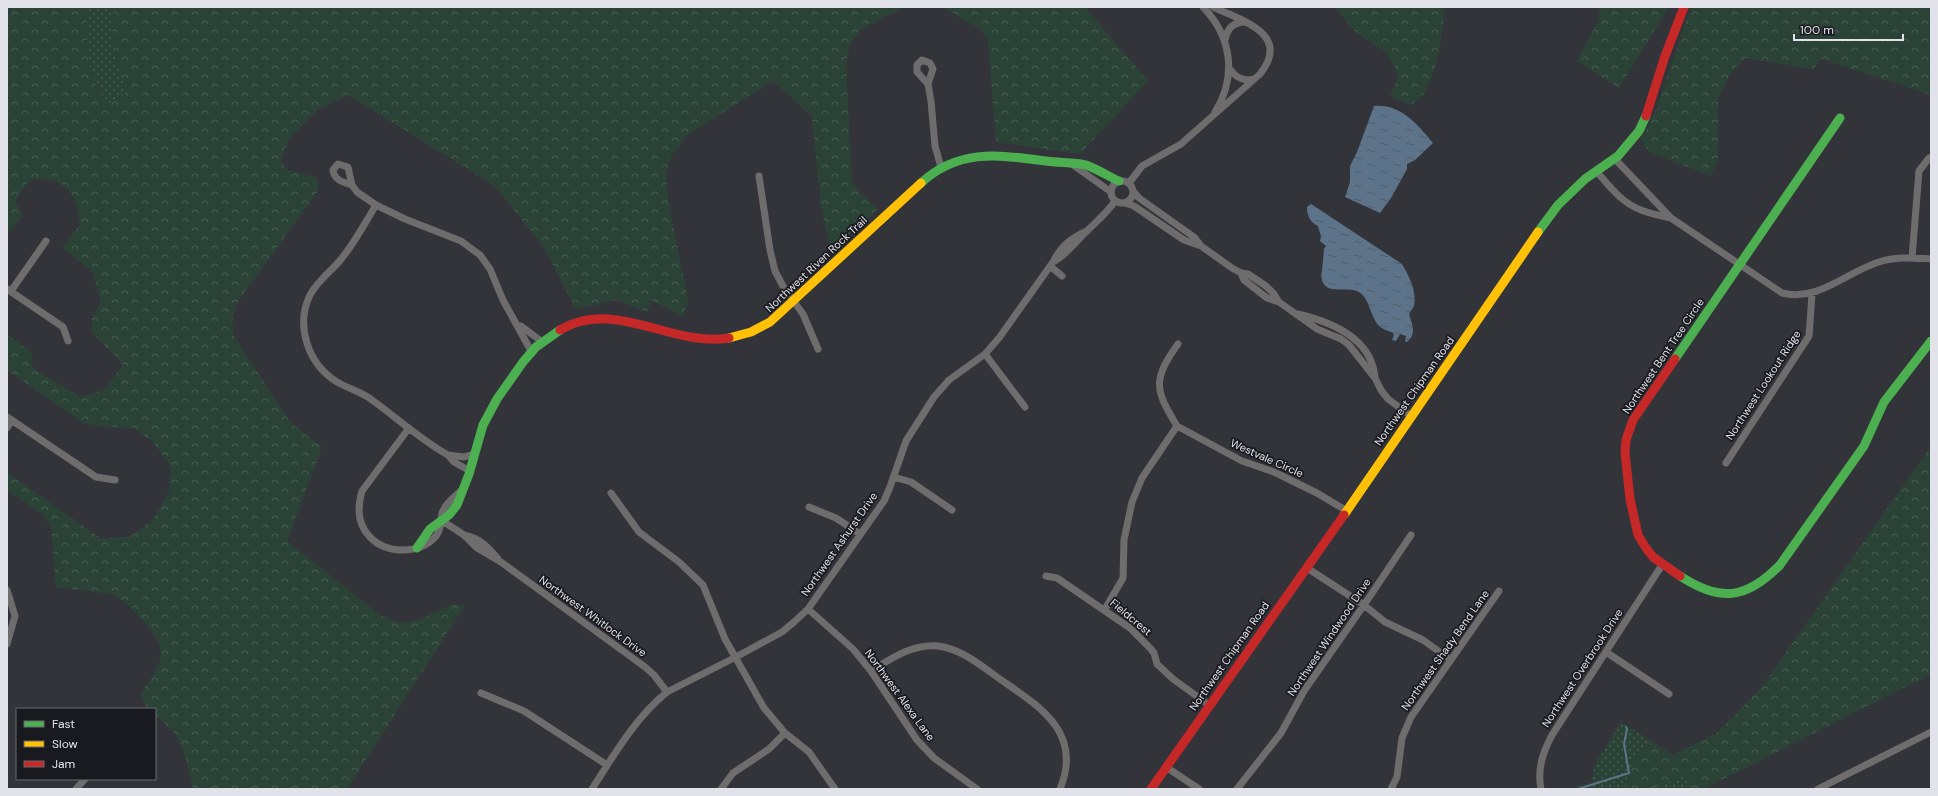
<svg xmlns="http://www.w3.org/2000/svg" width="1938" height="796" font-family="'DM Sans',sans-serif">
<defs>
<pattern id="grass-dots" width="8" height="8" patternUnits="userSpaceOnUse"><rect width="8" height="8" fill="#2b4337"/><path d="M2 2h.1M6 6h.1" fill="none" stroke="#495e54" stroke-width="1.8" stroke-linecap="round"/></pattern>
<pattern id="forest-crowns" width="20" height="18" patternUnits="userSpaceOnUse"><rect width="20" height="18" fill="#2b4337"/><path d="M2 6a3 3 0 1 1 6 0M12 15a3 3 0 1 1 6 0" fill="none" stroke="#495e54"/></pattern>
<pattern id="water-ripples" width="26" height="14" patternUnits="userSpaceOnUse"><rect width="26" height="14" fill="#5d7389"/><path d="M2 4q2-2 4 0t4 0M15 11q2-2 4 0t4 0" fill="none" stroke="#505c68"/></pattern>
</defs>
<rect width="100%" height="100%" fill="#33343a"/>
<path fill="url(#grass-dots)" d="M88,7H114C111,41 114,60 128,91L108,104C84,68 86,48 88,7Z
M1621,722L1650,740L1635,758L1625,789H1567L1592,783L1594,766Z
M1690,773V789H1653Z"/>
<path fill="url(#forest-crowns)" d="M7,7H88C86,46 84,71 108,104L128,91C113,58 111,43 114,7H904L860,30L850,44L846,64L852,181L860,193L878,209L831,251L821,207L812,116L773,81L686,136L672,155L666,172L668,200L688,300L683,317L651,300L647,312L616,300L576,309L544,248L495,186L348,95L317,110L288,140L281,161L287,170L318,178V191L237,303L232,322L234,336L290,422L322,447L287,541L379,614L398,623L418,620L453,604L465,605L347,789H193C185,758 185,735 155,716V709H149L143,702L141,693C148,682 160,668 161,654C161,636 128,599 111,595C93,590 74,590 56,587L51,526L41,513L7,490V473L102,539L131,536L153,520L169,492L171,467L154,443L134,428L104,427L83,423L7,370V334L31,352L33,368L80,397L104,390L123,365L92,332V318L101,302L93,272L62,248L80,224C78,204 72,184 50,180C42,178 36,178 29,182C23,186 19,196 15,202L23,216L7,233Z
M942,7H1085L1148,81L1080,154L996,142L988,40L979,28Z
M1335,7H1445C1442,34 1438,72 1423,95C1420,99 1415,102 1411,105L1390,96L1398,77L1394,65L1385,51L1355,32Z
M1600,7H1669L1619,88L1577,61L1598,21Z
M1693,7H1931V95L1821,59L1814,69L1745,58L1730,74L1718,99V157L1711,176L1649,152L1641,140L1657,108L1687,17Z
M1931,446V674L1704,789H1690L1689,773L1653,789H1625L1635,758L1650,740L1673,755L1718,732L1761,688Z"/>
<path fill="url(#water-ripples)" d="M1374,106C1401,104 1417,124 1433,143L1415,160L1407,164V169L1391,198L1380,213L1345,197L1350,182V166L1357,152Z
M1311,204L1402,264C1409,276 1417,291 1414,306C1413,309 1410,311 1409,314C1412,324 1417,334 1407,342L1405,341L1406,336L1400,334L1396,341L1392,340L1394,335L1393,333C1388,330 1383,330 1379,326C1370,316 1370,299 1359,292C1350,286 1330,294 1324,284C1322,282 1322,279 1321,276C1322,274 1324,251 1324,249L1326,246L1320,241L1321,237L1318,226C1310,222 1307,216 1307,207Z"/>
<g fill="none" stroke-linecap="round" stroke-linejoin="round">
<path stroke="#5d7389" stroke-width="2" d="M1578,789L1629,773L1624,744L1627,729L1626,727"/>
<path stroke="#6e6c6c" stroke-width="7" d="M1203,7C1232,37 1237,77 1215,112
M1225,40C1227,29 1233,22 1245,22
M1230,69C1235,77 1244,82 1254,79
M928,84L917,72V65L922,60L930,63L933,69L928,84L931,101L935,146L941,167
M1615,159L1671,218L1782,293C1819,302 1846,272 1879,262C1897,256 1913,258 1931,259
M1073,165L1111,192
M1597,172C1610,187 1622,203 1641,210C1651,214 1661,216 1671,218
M759,176L770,250L775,271L784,288L803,314L818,349
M1111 192a11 11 0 1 1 22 0a11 11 0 1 1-22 0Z
M1129,183L1142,166L1181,144L1260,74C1292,34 1241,20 1213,7
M352,185C343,182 334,180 333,170L338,164L348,167L352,185L357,192L376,205L405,219L461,241L480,255L490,269L503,300L531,351
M1133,191L1139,198L1194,237L1201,246L1232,268L1241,273L1248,274L1266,286L1274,294L1279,302
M1125,203L1134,206L1184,240L1201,246
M376,205C365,223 355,242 342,258C332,271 318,280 310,295C295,326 308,364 337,382C349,389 362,392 372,400C397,418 421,440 448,455L454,462L470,471
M1912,258L1919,171L1929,158
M1053,262C1068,254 1076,241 1088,230C1098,220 1107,213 1115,201
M1050,266L1062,276
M1241,273L1244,280L1267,298L1279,302L1317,329L1341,339L1349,345L1375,378L1381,390L1388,399L1411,416
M7,289L63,327L68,341
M11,291L46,241
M1298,314C1332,322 1372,339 1375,378
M521,326L541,341
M985,354L1025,407
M7,417L96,477L115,480
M1177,426L1242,461L1274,472L1317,493L1347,511
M1177,426C1155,390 1152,380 1178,344
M7,428L12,420
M409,428L362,491C357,508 357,524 370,537C386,554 420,555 436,536C442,529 440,521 442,513C445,504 455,496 462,490
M448,455L464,457L474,454
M1726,463L1809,336L1812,294
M894,477L911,482L952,510
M611,493L639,532L679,562L703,585L725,639L764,708L785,733L809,752L835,789
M809,507L836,518L860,534
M441,520L464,535L477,548L501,562L645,667L654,675L667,692
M464,535C480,538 489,548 498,559
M1307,568L1364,605L1385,622L1423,640L1451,660
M1046,576L1057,578L1130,628L1150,648L1154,653L1157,664L1173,679L1209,705
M7,590L15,616L7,644
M808,609L853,649L871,671L917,740L934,758L977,789
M1105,609L1123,578L1124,540L1132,502L1142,478L1177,426
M1606,652L1669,694
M871,671C892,658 912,644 938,646C961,649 979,664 997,677C1037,705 1084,731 1060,789
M481,693L524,711L607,765
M1166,767L1199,789
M76,789L85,779
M592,789C614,755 635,718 667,692L736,657L782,632L794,622L808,609L884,501L890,487L906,441L934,397L949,380L985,354L999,338L1053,262C1061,246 1071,238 1087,231
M721,789L733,773L769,749L785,733
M1237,789L1281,733L1304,691L1364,605L1411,535
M1391,789L1397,777L1402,738L1411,717L1499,591
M1541,789C1537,769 1543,752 1552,735L1662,565
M1818,789L1931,732"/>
<path stroke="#4caf50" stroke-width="9" d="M921,183C959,148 999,155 1046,161C1059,163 1074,162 1086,165C1097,169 1108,176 1119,181
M1538,232L1558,205L1585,179L1618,156L1639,131L1646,116
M1675,359L1840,118
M417,548L430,529L449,515L457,505L469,474L483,425L497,399L523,362L536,347L560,330
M1680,576C1720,602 1746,600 1780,565L1864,446L1884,402L1931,341"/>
<path stroke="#ffc107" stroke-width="9" d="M729,338L751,332L770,322L921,183
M1344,515L1538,232"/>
<path stroke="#c62828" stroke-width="9" d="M1646,116L1665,56L1684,7
M560,330C614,297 673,348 729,338
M1675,359L1633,420L1626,440L1625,453L1630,499L1638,535L1646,548L1653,557L1680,576
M1151,789L1344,515"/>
</g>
<g text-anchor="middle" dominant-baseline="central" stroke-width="3.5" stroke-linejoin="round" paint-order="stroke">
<g font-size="11" fill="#e1e2ea" stroke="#191a1f">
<text transform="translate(816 264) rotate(-43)">Northwest Riven Rock Trail</text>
<text transform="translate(1663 356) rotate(-56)">Northwest Bent Tree Circle</text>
<text transform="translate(1763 385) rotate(-57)">Northwest Lookout Ridge</text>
<text transform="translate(1414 391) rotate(-55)">Northwest Chipman Road</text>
<text transform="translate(1267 458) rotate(24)">Westvale Circle</text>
<text transform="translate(839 544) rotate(-55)">Northwest Ashurst Drive</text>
<text transform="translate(593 616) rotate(36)">Northwest Whitlock Drive</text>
<text transform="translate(1131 617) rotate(40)">Fieldcrest</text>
<text transform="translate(1329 637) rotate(-56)">Northwest Windwood Drive</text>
<text transform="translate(1445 650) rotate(-55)">Northwest Shady Bend Lane</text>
<text transform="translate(1229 656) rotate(-55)">Northwest Chipman Road</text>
<text transform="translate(1582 668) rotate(-57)">Northwest Overbrook Drive</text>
<text transform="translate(900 695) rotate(54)">Northwest Alexa Lane</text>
</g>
</g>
<rect width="1938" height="796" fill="none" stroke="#e1e2ea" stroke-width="16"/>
<rect x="16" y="708" width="140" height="72" fill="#191a1f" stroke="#696a70"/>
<rect x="24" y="721" width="20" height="6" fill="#4caf50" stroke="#696a70"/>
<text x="52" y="728" font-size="12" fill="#e1e2ea">Fast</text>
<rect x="24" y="741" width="20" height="6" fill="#ffc107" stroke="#696a70"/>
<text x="52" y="748" font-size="12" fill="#e1e2ea">Slow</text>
<rect x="24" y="761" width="20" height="6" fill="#c62828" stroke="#696a70"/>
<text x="52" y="768" font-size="12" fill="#e1e2ea">Jam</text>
<path d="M1794 34v6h109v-6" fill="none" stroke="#e1e2ea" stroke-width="2"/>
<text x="1800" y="34" font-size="12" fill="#e1e2ea" stroke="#191a1f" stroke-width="3" paint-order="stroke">100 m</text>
</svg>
